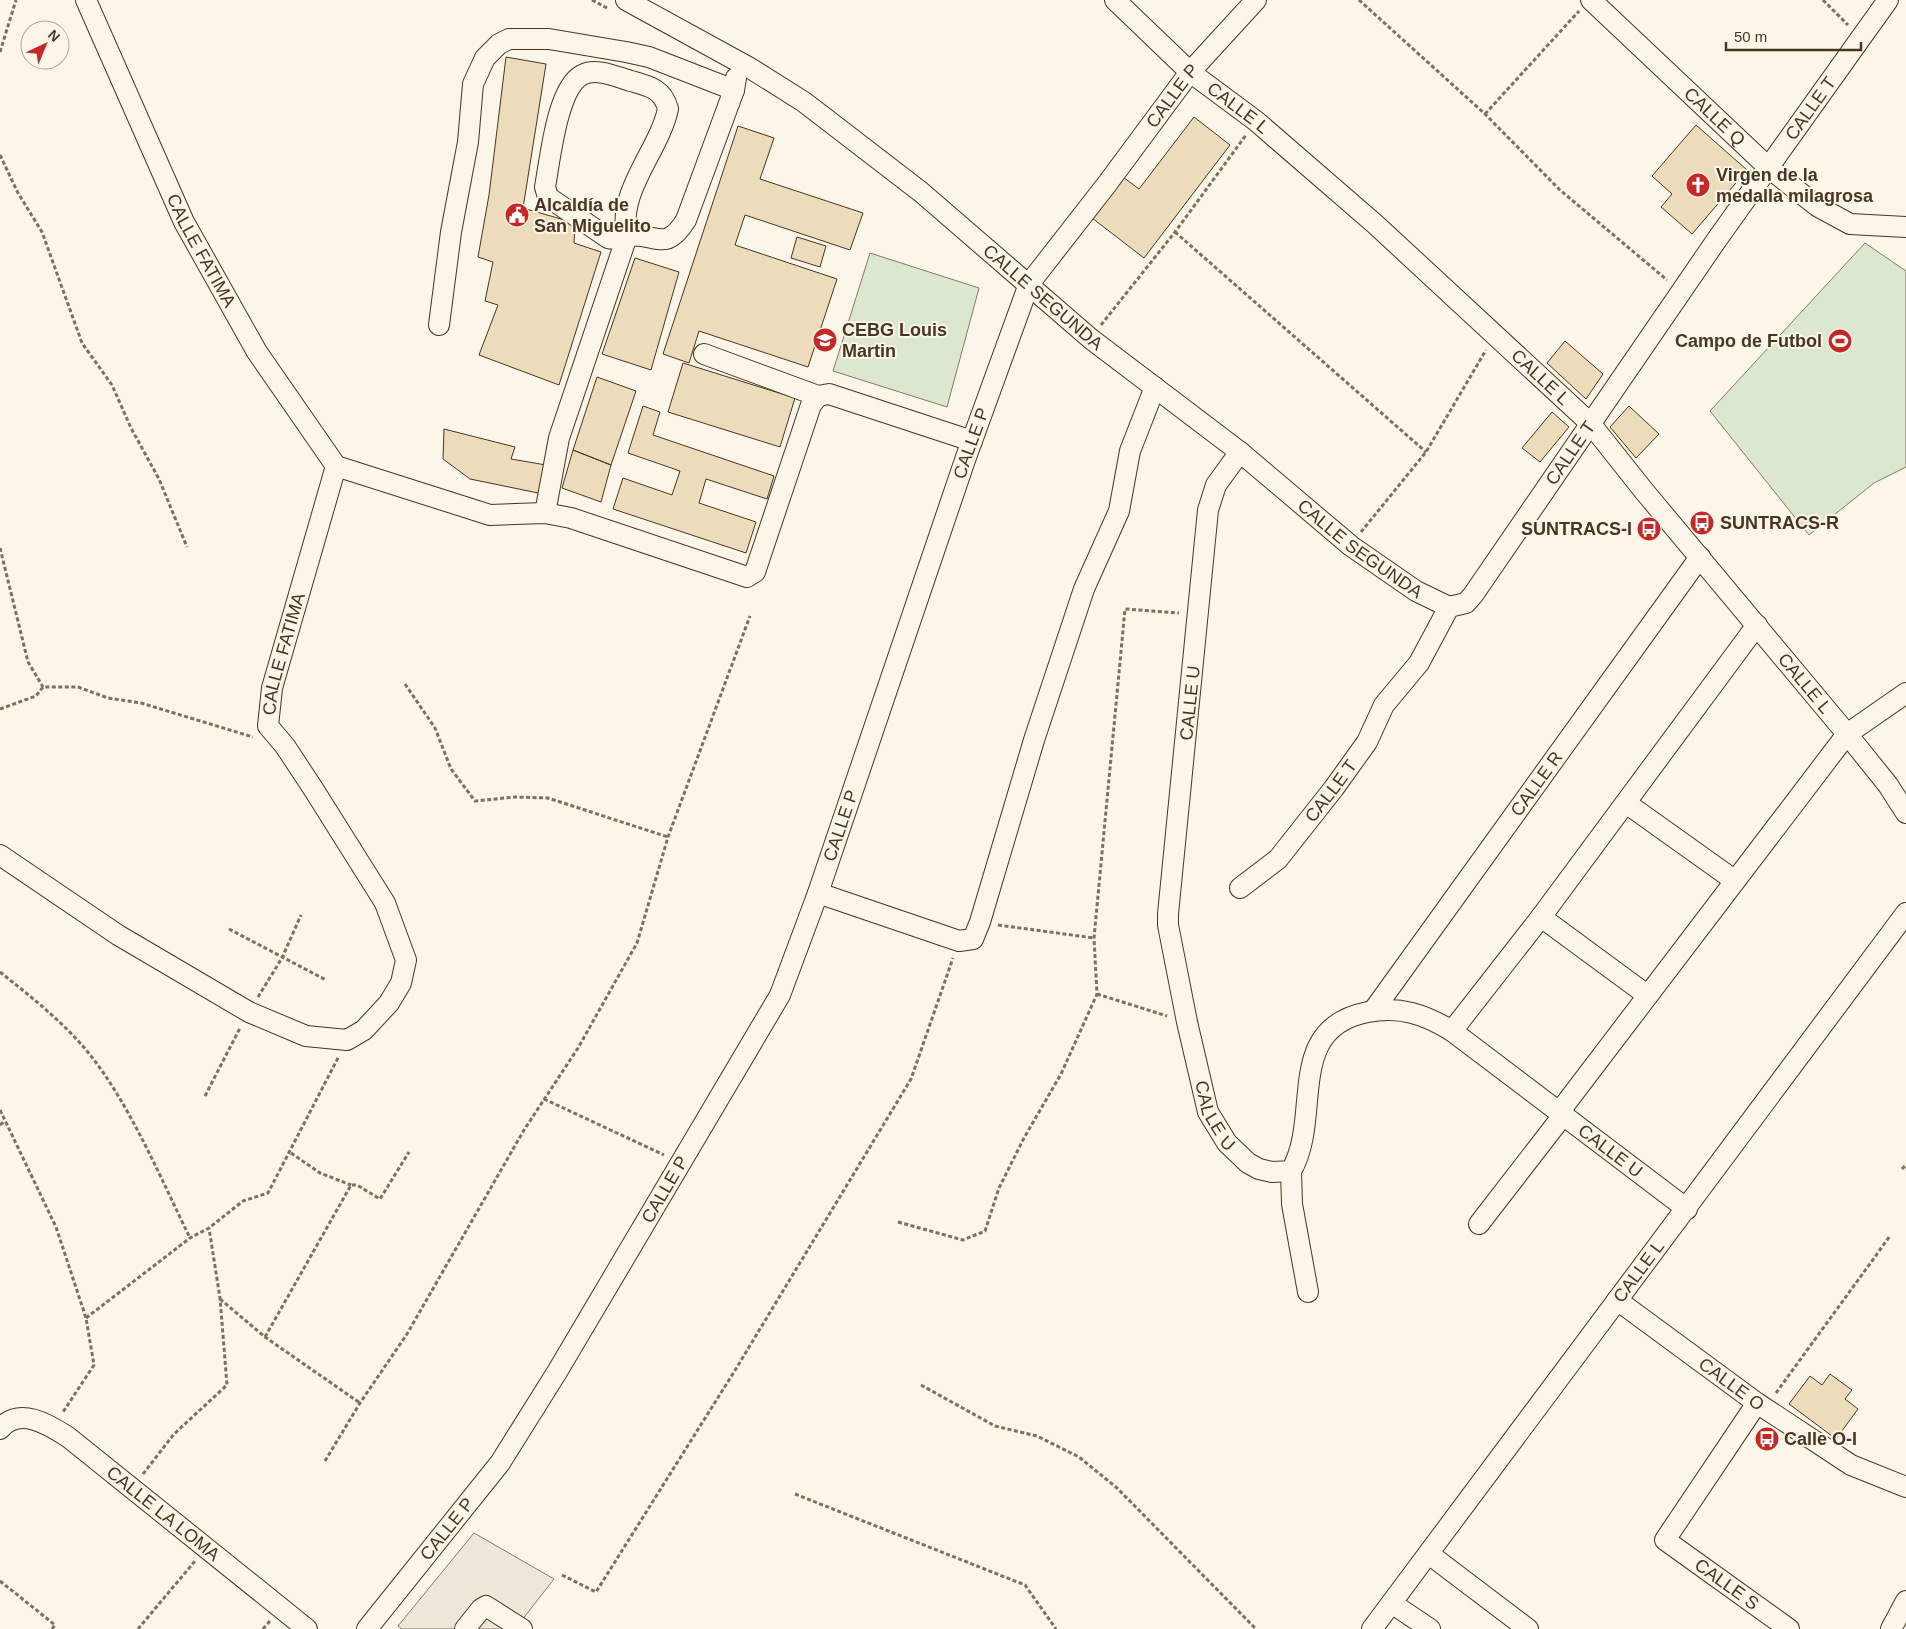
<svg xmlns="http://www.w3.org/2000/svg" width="1906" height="1629" font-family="Arial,sans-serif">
<rect width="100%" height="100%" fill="#fbf6e9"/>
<path fill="#dce7d0" stroke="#887966" d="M1865,243L1906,271V467L1874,483L1809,535L1710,411Z
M870,253L979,288L947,407L833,371Z"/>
<path fill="#ede7d9" stroke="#887966" d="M474,1533L554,1579L515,1629H402L398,1626Z"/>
<path fill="#ecdcbc" stroke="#4a3520" d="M506,57L546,64L523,208L575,223L574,243L601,252L559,385L479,355L498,305L485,301L493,262L478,257L489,195Z
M1194,117L1230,145L1144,258L1092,218L1123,177L1139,189Z
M1696,125L1747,170L1692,234L1661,207L1672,194L1652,176Z
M738,126L774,138L760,179L863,213L850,250L745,215L735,245L837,279L808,367L699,331L689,363L663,354Z
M797,237L826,246L820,267L791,258Z
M635,258L679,272L651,370L602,354Z
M1565,341L1603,374L1586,399L1547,363Z
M683,363L795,398L780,447L668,412Z
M597,377L636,391L611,465L573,450Z
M643,406L660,412L653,435L774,476L767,499L706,479L699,503L756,522L746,553L613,509L623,478L672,495L680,471L628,453Z
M1629,406L1659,434L1636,458L1610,427Z
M1552,412L1569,427L1540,462L1522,448Z
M444,429L515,447L511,459L546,465L543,494L470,479L443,459Z
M573,450L611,465L601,502L562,488Z
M1830,1374L1852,1390L1845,1399L1858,1409L1836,1439L1789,1404L1810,1376L1822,1385Z"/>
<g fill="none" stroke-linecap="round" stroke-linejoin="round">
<defs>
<g id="minor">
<path id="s1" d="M86,0L184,222L257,352L336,466"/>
<path id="s2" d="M626,0L750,68L804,102L921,192L1091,339L1240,452L1351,546L1416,591L1449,607"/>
<path id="s3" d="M1115,0L1190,72L1256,121L1375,224L1590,423L1644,491L1847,734L1888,785L1906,813"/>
<path id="s4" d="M1591,0L1769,168L1817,206L1850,224L1906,227"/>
<path d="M439,325L451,232L468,142L473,84L485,58L499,44L509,39H549L626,52L649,57L734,90"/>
<path d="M704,354L818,396L829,394L972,441"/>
<path id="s5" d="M1240,452L1216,485L1208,510L1168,914V925L1187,1022L1208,1112L1227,1143L1248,1163L1259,1169L1272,1172L1291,1171C1323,1117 1283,1028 1368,1012C1400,1006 1424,1014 1452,1031L1687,1209"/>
<path d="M336,466L490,515L545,513L571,518L747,577L755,572L811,405L818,396"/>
<path d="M545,513L559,438L627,236C617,191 659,151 668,109C663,89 649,86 631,81C617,77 596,67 582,75C557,88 550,160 545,187L548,197L608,238C616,240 619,237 627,236C656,232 665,254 686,220L734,90L736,78"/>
<path d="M1626,803L1734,880"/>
<path id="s6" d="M0,855L118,935L249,1012L306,1036L347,1040L364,1030L389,1003L401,983L406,960L385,903L314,790L285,746L268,726L272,688L336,466"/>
<path id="s7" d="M1240,888L1278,859L1334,788L1367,742L1384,705L1419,663L1449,607L1466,603L1473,595L1718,238L1888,0"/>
<path d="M818,893L959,941L973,939L980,922L1034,740L1084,589L1119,511L1130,451L1155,387"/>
<path d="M1541,917L1647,995"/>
<path id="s8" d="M1373,1011L1700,557"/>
<path d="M1452,1031L1541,917L1757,625"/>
<path d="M1560,1111L1847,734L1906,693"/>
<path d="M1291,1171L1292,1204L1308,1292"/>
<path d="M1479,1224L1564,1114"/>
<path id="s9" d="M1617,1300L1757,1403L1851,1465L1906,1487"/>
<path id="s10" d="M1757,1403L1665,1540L1789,1629"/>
<path id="s11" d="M0,1429C19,1406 48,1424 68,1437L307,1629"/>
<path d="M1429,1554L1528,1629"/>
<path d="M1393,1604L1430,1629"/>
<path id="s12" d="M367,1629L500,1463L557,1372L780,995L818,893L965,460L1029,284L1107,184L1190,72L1256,0"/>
<path d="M465,1629L481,1609L486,1606L522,1629"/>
<path id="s13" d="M1372,1629L1906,913"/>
<path d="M1891,1629L1906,1601"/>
</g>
</defs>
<use href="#minor" stroke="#4a3520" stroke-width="22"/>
<path stroke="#7f6f5c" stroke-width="3" stroke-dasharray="4 2.5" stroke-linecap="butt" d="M592,0L609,9
M1359,0L1485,114L1560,190L1667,280
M1823,0L1848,25
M0,52L16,0
M1485,114L1579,11
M0,155L18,193L42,232L82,343L112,385L131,428L159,479L187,547
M1175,232L1426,452
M1101,325L1175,232L1246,135
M1361,532L1426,452L1486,350
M0,548L28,662L43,687
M405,684L435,728L451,769L475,801L515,797L548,798L668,837
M0,709L36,696L43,687H78L108,698L141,703L253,737
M998,925L1094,938
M229,929L326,980
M0,972C30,996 62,1021 87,1051C129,1102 161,1179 190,1238
M1097,994L1167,1016
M258,997L282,958L301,915
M205,1096L240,1028
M544,1099L664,1155
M0,1110L56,1227L86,1318L94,1365L63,1412
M0,1125L5,1121
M291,1153L320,1173L351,1185
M1902,1169L1906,1165
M898,1222L963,1240L985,1231L999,1188L1024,1138L1061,1074L1097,994L1094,938L1125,609L1179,613
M220,1299L265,1337L360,1403
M86,1318L190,1238L209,1228L243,1201L268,1193L339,1056
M265,1337L351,1185H357L380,1199L409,1152
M921,1385L995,1426L1037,1436L1079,1457L1117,1488L1256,1629
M1776,1393L1890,1236
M325,1461L360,1403L407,1334L524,1130L578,1048L637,943L668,837L750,616
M143,1474L174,1434L227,1385L220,1298L209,1228
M795,1494L1025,1585L1056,1629
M562,1575L596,1592L734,1372L911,1079L953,958
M0,1581L55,1625L52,1629
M138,1629L195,1561
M263,1629L270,1621"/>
<use href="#minor" stroke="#fbf6e9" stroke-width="20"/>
</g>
<defs>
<symbol id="church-disc" viewBox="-11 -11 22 22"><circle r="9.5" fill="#c62828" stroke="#fbf6e9"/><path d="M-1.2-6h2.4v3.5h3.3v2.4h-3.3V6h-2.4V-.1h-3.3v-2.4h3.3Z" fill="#fff"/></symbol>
<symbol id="civic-disc" viewBox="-11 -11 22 22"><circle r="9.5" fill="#c62828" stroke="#fbf6e9"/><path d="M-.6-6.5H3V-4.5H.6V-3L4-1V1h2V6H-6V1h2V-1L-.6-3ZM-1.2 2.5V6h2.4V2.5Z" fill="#fff"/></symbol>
<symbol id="school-disc" viewBox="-11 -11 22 22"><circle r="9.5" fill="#c62828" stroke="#fbf6e9"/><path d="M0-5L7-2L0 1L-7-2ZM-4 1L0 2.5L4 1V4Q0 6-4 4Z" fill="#fff"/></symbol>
<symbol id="stadium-disc" viewBox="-11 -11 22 22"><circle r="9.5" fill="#c62828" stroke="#fbf6e9"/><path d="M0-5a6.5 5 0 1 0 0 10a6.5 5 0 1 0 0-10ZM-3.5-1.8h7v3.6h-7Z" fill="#fff"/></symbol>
<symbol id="bus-disc" viewBox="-11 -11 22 22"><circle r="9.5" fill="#c62828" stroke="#fbf6e9"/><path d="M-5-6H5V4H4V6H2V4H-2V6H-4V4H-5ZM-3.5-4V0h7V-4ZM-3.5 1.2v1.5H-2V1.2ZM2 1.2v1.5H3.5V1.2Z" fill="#fff"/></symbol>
</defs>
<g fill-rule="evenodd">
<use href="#church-disc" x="1684" y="171" width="28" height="28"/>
<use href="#civic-disc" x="503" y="201" width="28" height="28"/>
<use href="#school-disc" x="811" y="326" width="28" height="28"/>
<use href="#stadium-disc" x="1826" y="327" width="28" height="28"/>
<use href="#bus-disc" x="1688" y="509" width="28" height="28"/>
<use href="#bus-disc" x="1635" y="515" width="28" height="28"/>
<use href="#bus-disc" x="1753" y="1425" width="28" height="28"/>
</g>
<g text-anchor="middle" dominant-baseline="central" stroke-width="4" stroke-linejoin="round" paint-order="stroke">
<g font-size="18" fill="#4a3520" stroke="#fbf6e9">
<text stroke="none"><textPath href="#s12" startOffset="1748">CALLE P</textPath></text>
<text stroke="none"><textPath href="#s3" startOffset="164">CALLE L</textPath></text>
<text stroke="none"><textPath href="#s7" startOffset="974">CALLE T</textPath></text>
<text stroke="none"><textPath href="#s4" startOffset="170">CALLE Q</textPath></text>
<text stroke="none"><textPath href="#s1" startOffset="276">CALLE FATIMA</textPath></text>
<text stroke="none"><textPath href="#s2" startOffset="514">CALLE SEGUNDA</textPath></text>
<text stroke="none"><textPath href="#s3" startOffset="569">CALLE L</textPath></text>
<text stroke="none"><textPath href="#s12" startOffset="1342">CALLE P</textPath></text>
<text stroke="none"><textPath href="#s7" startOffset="554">CALLE T</textPath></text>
<text stroke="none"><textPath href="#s2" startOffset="919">CALLE SEGUNDA</textPath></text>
<text stroke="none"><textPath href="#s6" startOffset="848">CALLE FATIMA</textPath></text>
<text stroke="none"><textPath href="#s3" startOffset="974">CALLE L</textPath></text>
<text transform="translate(1190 703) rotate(-84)">CALLE U</text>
<text stroke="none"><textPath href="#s8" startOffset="280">CALLE R</textPath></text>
<text stroke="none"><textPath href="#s7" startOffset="134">CALLE T</textPath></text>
<text stroke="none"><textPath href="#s12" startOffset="938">CALLE P</textPath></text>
<text stroke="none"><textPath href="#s5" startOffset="681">CALLE U</textPath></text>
<text stroke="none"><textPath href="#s5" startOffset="1264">CALLE U</textPath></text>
<text stroke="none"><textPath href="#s12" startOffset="532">CALLE P</textPath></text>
<text stroke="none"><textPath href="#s13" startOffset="446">CALLE L</textPath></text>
<text stroke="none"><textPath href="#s9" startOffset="142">CALLE O</textPath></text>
<text stroke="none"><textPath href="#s11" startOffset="198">CALLE LA LOMA</textPath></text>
<text stroke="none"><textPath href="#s12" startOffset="128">CALLE P</textPath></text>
<text stroke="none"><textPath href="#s10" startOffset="241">CALLE S</textPath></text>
</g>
<g font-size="18" font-weight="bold" fill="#4a3520" stroke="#fbf6e9" text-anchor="start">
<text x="1716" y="175">Virgen de la<tspan x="1716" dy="21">medalla milagrosa</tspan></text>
<text x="534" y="205">Alcaldía de<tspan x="534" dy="21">San Miguelito</tspan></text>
<text x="842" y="330">CEBG Louis<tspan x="842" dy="21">Martin</tspan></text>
<text x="1822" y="341" text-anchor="end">Campo de Futbol</text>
<text x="1720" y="523">SUNTRACS-R</text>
<text x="1632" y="529" text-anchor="end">SUNTRACS-I</text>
<text x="1784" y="1439">Calle O-I</text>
</g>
</g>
<g transform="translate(45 45) rotate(44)"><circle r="24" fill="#fbf6e9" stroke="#b4a999"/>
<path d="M0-4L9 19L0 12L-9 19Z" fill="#c62828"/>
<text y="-8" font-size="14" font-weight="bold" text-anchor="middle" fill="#4a3520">N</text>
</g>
<path d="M1726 42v8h135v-8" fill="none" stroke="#4a3520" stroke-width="2.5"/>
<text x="1734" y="42" font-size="15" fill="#4a3520" stroke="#fbf6e9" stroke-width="4" paint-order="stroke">50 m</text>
</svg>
